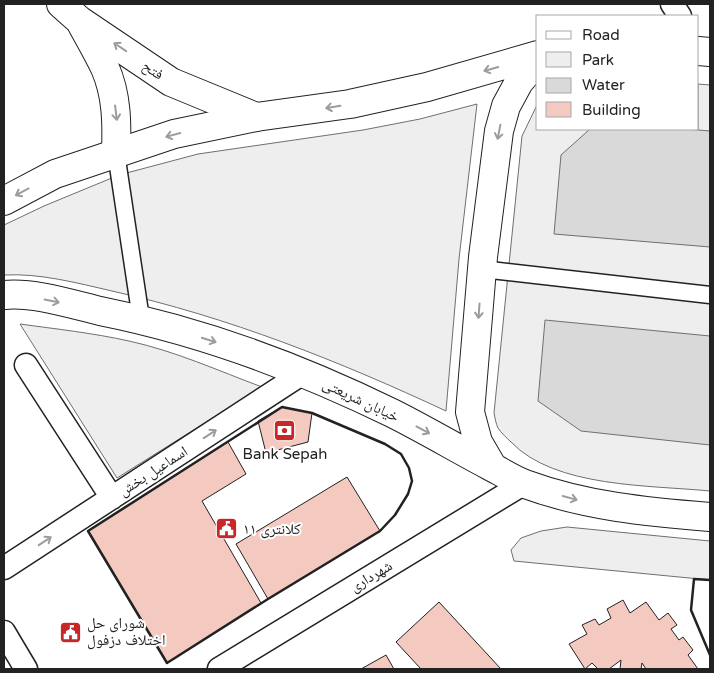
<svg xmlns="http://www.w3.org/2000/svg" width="714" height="673" font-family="'Varela Round','Noto Naskh Arabic',sans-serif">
<rect width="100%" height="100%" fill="#fff"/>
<path fill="#eee" stroke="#6f6f6f" d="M698,84L710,85V491C650,485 555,488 511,442C507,438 501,433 498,428C496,424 495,418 494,413L522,136L538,103V129H698Z
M477,104L459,259L446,411C339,361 228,317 112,291C77,283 40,273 4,275V225L44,206L119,175L198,154L363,130L420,119Z
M20,324C56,329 93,333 129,341C175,351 219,371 262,387L117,478Z
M567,527L710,541V580L514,561L511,550L521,538L541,531Z"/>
<path fill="#d9d9d9" stroke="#6f6f6f" d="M590,129H687L710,131V247L554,234L561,155Z
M545,320L710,336V445L581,431L538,401Z"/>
<path fill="#f3c9c0" stroke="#222" d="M282,407L312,413L308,442L266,453L258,421Z
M228,442L246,474L202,501L261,603L167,663L88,531Z
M347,477L380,531L268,599L236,544Z
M623,600L630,613L646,602L659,620L668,613L677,625L671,629L679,640L683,637L693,650L688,655L698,669H646L642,663L641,669H620L621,660L609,669H598L592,663L585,669L569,644L587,634L582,625L595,619L599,625L611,618L607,609Z
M439,602L501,669H421L396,642Z
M386,655L394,669H361Z"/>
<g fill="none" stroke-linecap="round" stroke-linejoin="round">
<defs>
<path id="pedestrian" d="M116,153L141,319
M482,269L710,295"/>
<path id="minor" d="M672,4L680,16
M26,365L112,498
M4,568L303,373
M4,632L26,669
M219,669L523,484"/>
<path id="secondary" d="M61,4L79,20L171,82L256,117
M81,23C89,38 98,53 105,68C117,95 117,124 116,153"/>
<path id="primary" d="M698,51L710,52
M4,201L55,174L174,134L256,117L350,104L427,87L538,55
M4,295C34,292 71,304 100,311C201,331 300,368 392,413C424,429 456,448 488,465C500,471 512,479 525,484C585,506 647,512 710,517
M492,466L478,442L470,412L483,257L499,131L506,106L519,82L538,60"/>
</defs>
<use href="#pedestrian" stroke="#222" stroke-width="19"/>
<use href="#minor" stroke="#222" stroke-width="25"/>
<use href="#secondary" stroke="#222" stroke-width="30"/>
<use href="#primary" stroke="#222" stroke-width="30"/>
<use href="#pedestrian" stroke="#fff" stroke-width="16"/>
<use href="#minor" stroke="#fff" stroke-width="22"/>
<use href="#secondary" stroke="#fff" stroke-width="28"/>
<use href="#primary" stroke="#fff" stroke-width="28"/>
<path stroke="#222" stroke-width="2.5" d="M282,407L312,413L385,444L401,454L409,468L412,481L408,494L395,515L380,531L268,599L167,663L88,531Z
M710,580L694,579L691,610L710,655"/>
</g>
<defs><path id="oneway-shaft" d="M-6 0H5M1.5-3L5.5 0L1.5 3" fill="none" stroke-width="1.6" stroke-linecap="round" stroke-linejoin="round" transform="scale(1.25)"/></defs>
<g stroke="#9c9c9c">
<use href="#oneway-shaft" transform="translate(120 47) rotate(-146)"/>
<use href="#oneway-shaft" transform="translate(491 69) rotate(164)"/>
<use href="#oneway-shaft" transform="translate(333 107) rotate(171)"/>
<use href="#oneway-shaft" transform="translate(116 113) rotate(83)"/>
<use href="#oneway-shaft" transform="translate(499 132) rotate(101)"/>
<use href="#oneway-shaft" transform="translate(173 135) rotate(165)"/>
<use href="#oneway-shaft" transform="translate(22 192) rotate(152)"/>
<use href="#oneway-shaft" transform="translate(52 301) rotate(11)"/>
<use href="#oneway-shaft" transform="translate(479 311) rotate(94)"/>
<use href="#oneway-shaft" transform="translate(209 340) rotate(18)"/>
<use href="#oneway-shaft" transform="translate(423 430) rotate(28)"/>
<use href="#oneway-shaft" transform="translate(210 434) rotate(-33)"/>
<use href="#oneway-shaft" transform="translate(570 498) rotate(15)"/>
<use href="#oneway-shaft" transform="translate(45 541) rotate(-33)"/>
</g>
<defs>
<symbol id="bank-square" viewBox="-11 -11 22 22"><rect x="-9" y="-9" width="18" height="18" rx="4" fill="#c62828" stroke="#fff"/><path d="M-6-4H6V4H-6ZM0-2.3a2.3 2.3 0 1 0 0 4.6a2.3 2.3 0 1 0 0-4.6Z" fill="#fff"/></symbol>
<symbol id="civic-square" viewBox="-11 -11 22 22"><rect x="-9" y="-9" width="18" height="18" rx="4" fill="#c62828" stroke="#fff"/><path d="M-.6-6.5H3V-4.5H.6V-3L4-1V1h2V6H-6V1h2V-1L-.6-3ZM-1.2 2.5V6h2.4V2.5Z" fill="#fff"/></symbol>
</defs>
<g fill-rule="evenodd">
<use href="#bank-square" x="272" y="418" width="25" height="25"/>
<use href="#civic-square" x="214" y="516" width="25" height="25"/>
<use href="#civic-square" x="58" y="620" width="25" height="25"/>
</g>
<g text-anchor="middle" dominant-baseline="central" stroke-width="4" stroke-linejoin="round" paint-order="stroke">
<g font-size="15" fill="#222" stroke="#fff">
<text transform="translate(153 70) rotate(34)">فتح</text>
<text transform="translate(361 400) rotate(25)">خیابان شریعتی</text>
<text transform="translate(153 471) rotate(-33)">اسماعیل بخش</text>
<text transform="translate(371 576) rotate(-31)">شهرداری</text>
</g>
<g font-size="15" fill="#222" stroke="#fff" text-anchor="start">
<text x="285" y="454" text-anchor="middle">Bank Sepah</text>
<text x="243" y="529">کلانتری ۱۱</text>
<text x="87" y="623">شورای حل<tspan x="87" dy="17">اختلاف دزفول</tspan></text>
</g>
</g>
<rect width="714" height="673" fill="none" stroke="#222222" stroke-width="10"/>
<rect x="536" y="15" width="162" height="115" fill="#ffffff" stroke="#a7a7a7"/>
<rect x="546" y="31" width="25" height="8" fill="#ffffff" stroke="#a7a7a7"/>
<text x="582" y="40" font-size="15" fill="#222222">Road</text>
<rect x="546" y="52" width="25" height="15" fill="#eeeeee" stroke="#a7a7a7"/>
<text x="582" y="65" font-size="15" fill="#222222">Park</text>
<rect x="546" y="78" width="25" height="15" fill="#d9d9d9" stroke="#a7a7a7"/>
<text x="582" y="90" font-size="15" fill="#222222">Water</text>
<rect x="546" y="102" width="25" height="15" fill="#f3c9c0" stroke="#a7a7a7"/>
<text x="582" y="115" font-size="15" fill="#222222">Building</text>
</svg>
